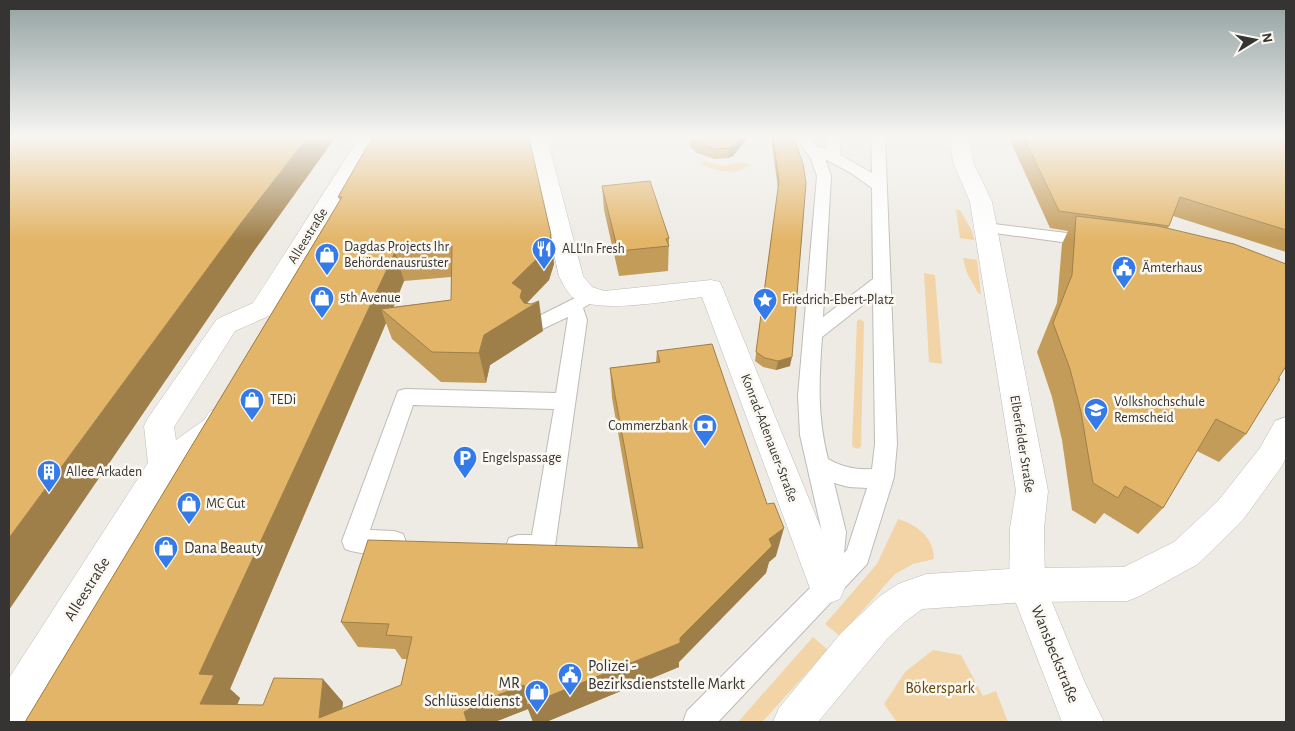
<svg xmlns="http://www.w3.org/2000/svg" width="1295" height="731" font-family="'Alegreya Sans',sans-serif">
<rect width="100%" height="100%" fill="#eeebe5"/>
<path fill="#f2d4a6" d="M703,161L723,166L741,162L750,164C738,178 714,170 700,164Z
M956,210H960L972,231L974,240L960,238Z
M963,258L977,260L981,294L978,293L967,273Z
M924,273L935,275L942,364L929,362Z
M860,319L864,322L861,446L858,449L853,447L852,444L857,321Z
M898,519C917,525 934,537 934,559L913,564L895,574L840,636L825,624L877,564Z
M813,637L828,650L762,722H738Z
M933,650L961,655L983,696L996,691L1008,722H897L884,704L905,672Z"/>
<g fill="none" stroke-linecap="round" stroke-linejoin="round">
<defs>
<path id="service" d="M797,138H811L816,146L826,149L827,138H841L840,155L872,173L871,138H885L897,444L894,477L867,564L718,722H683L687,711L816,582L822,532L800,435L798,396L817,176L811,159ZM825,159L851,173L872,188L873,279L823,317L831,176ZM873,297L875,444L872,469C855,470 842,467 828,459C817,416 819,380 822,337ZM834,483L849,487L867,488L847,550L844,553L846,532Z
M986,223L1091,236L1097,237L1099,241L1097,245L1091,246L980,231L978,228L980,225Z
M585,293L591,295L594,299L591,303L583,308L587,320L555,546L552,554C538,559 523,559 509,554L506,546L509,538L518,535H532L554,409L413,405L370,530L394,531L403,534L406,542L403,550C387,556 361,555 345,549L342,541L398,391L405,389L556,393L568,317L536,332L529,331L527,326L529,321Z"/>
<path id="pedestrian" d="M359,138H378L271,315L235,331L174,427L176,440L204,420L210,411L220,408L230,411L235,419L226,436L175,474L27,722H9V678L148,463L144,426L148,418L217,319L253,303Z"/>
<path id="minor" d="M528,138H547L583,276L592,287L604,291L711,280L720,282L845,587L840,599L827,604L814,599L702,297C672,300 598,315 574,298C567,293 563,284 559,276Z
M1286,417V457L1282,466L1242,521L1198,564L1140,596L1127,601L1027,602L922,609L906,621L887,639L818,722H773L779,708L841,633L880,596L898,584L926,574L1027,568L1124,567L1174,542L1218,501L1260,448L1275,421Z"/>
<path id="secondary" d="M950,138H969L973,162L992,202L1048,491L1044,528L1045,585L1085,683L1104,722H1062L1009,585L1010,528L1016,491L970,202L953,162Z"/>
</defs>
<use href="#service" stroke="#bfbbb6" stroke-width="2"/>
<use href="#pedestrian" stroke="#bfbbb6" stroke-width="1"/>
<use href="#minor" stroke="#bfbbb6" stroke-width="1"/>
<use href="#secondary" stroke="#bfbbb6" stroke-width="1"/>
<use href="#service" fill="#fff" fill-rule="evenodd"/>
<use href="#pedestrian" fill="#fff" fill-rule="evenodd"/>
<use href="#minor" fill="#fff" fill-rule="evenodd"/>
<use href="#secondary" fill="#fff" fill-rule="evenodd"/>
</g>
<path fill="#c39c59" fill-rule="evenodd" d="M372,138L551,235L554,264L549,280L527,303L543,331L490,365L486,383L441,382L392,339L386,323L230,689L240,698L237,705H263L343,702L342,709L401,685L407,659H402L395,649L358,647L341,622L638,547L612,398L610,368L656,362L657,351L776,556L769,562L766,573L679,662V667L546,722H533L528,709L500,720L25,722L340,200L338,197ZM451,277V300L393,307L404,281Z
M690,138H747L733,156L728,158L714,159L697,153L689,146Z
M771,138H794L790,366L776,370L763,367L755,361L778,189Z
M1009,138H1286V252L1173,216L1168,228L1278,379L1246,434L1219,462L1197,451L1163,508L1138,534L1104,513L1095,524L1072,510L1062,440L1052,397L1037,352L1057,303L1062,244L1068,231L1050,228Z
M602,186L669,238L668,271L619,276L604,210Z"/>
<path fill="#9f7f49" d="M307,138H335L254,251L9,610V538L241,223Z
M740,138H747L733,156L728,158L729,148Z
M551,235L554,264L549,280L525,305L526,309L539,301L543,331L490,365L486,383L479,353L484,335L512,283Z
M395,252L404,281L390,316L381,309L386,323L230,689L240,698L230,722L200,704L199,674Z
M792,357L790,366L776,370L778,361Z
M784,528L776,556L769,562L766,573L679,662V667L546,722H533L528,709L500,720L495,722H467L464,712L490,698L524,685L680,638L769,539Z
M323,679L343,702L341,722L319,718Z"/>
<path fill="#e3b568" stroke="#9f7f49" d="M9,138H307L241,223L9,538Z
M372,138H529L551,235L545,251L512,283L522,290L520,297L524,303L531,304L539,301L484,335L479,353L432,352L381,309L451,300L452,246L395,252L199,674L214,675L200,704L263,705L274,678L323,679L319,718L401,685L412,637L386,635L389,624L341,622L368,540L643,548L610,368L660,362L657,351L712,344L767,504L774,503L784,528L769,539L772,546L680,638V643L527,705L524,685L490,698L464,712L467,722H25L342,197H338Z
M693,138H740L734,145L729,148L715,149L697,142Z
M773,138H794L803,164L806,183L792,357L778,361L765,358L756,352L779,181Z
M1024,138H1286V230L1180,197L1169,226L1059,211Z
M650,181L669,238L666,239L669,246L618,251L602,186Z
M1076,216L1158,226L1234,244L1286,264V366L1278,379H1280L1246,434L1216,419L1163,508L1125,486L1118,498L1093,483L1081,412L1070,369L1053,323L1072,275Z"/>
<linearGradient id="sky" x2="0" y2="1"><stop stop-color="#93a2a2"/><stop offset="0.57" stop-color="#f7f6f3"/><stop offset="1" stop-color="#f7f6f3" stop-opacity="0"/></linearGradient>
<rect width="1295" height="240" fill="url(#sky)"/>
<defs>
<symbol id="restaurant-pin" viewBox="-11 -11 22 30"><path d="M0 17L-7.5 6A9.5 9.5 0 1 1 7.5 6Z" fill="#347be9" stroke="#fbf8f2"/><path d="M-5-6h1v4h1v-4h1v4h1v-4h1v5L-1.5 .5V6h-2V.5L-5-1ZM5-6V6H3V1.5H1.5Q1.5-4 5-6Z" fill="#fff"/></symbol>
<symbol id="shop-pin" viewBox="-11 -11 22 30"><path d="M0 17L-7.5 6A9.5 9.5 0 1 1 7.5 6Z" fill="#347be9" stroke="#fbf8f2"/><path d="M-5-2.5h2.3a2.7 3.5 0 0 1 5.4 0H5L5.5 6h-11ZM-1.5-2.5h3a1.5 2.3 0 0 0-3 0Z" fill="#fff"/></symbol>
<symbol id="civic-pin" viewBox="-11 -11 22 30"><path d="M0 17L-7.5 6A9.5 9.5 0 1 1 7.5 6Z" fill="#347be9" stroke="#fbf8f2"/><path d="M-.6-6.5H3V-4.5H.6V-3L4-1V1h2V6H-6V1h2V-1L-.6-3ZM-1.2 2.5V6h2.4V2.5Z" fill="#fff"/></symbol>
<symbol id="sight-pin" viewBox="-11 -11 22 30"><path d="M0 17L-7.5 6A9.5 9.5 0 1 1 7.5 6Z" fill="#347be9" stroke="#fbf8f2"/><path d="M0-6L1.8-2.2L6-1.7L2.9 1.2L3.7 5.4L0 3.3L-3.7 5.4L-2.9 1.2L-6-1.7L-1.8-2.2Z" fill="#fff"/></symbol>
<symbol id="university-pin" viewBox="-11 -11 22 30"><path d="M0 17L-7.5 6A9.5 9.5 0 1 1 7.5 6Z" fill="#347be9" stroke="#fbf8f2"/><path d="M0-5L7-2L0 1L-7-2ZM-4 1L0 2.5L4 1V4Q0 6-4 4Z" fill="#fff"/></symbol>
<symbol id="bank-pin" viewBox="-11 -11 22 30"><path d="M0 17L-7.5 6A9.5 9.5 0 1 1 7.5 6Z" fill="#347be9" stroke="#fbf8f2"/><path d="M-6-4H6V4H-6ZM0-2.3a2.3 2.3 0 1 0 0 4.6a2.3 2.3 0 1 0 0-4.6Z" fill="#fff"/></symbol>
<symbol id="parking-pin" viewBox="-11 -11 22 30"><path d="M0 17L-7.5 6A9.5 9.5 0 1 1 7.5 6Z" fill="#347be9" stroke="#fbf8f2"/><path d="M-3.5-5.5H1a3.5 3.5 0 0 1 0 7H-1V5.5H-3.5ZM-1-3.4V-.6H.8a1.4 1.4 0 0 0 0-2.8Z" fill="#fff"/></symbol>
<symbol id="building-pin" viewBox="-11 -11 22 30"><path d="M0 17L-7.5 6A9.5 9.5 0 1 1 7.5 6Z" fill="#347be9" stroke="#fbf8f2"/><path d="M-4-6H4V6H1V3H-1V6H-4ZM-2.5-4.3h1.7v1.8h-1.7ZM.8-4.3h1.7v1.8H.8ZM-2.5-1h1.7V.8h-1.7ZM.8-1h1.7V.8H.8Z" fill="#fff"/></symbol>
</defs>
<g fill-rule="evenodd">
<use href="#restaurant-pin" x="530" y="235" width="28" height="38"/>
<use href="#shop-pin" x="313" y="241" width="28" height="38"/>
<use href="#civic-pin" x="1110" y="254" width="28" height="38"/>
<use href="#shop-pin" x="308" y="284" width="28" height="38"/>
<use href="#sight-pin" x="751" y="286" width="28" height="38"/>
<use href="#shop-pin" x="238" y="386" width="28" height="38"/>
<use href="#university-pin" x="1082" y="396" width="28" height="38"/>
<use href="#bank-pin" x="691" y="412" width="28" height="38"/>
<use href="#parking-pin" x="451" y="444" width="28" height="38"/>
<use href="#building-pin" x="35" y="458" width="28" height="38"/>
<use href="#shop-pin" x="175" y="490" width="28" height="38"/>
<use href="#shop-pin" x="152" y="534" width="28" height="38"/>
<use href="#civic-pin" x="556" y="661" width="28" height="38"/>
<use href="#shop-pin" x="523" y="678" width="28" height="38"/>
</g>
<g text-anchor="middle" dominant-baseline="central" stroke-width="5" stroke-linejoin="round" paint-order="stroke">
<g font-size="14" fill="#363432" stroke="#fbf8f2">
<text transform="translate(308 236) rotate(-58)">Alleestraße</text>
<text transform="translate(769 438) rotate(69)">Konrad-Adenauer-Straße</text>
<text transform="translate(1022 444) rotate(81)">Elberfelder Straße</text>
</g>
<g font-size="14" fill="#363432" stroke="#fbf8f2" text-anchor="start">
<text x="344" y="247">Dagdas Projects Ihr<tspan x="344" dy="16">Behördenausrüster</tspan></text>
<text x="562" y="249">ALL'In Fresh</text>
<text x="1142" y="268">Ämterhaus</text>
<text x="340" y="298">5th Avenue</text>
<text x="782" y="300">Friedrich-Ebert-Platz</text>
<text x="270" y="400">TEDi</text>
<text x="1114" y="402">Volkshochschule<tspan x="1114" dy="16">Remscheid</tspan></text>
<text x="688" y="426" text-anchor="end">Commerzbank</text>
<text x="482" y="458">Engelspassage</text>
<text x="66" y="472">Allee Arkaden</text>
<text x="206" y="504">MC Cut</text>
</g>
<g font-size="16" fill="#363432" stroke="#fbf8f2" text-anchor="start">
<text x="184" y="548">Dana Beauty</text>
<text x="588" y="666">Polizei -<tspan x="588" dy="18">Bezirksdienststelle Markt</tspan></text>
<text x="520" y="683" text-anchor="end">MR<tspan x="520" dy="18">Schlüsseldienst</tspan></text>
</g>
<g font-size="16" fill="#363432" stroke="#fbf8f2">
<text transform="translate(87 589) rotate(-58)">Alleestraße</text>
<text transform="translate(1055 654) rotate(68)">Wansbeckstraße</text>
</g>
<g font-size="16" fill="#644606" stroke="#fbf8f2">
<text x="940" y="688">Bökerspark</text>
</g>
</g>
<rect width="1295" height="731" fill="none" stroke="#363432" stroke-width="20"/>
<g transform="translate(1255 40) rotate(80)" stroke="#fbf8f2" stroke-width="4" paint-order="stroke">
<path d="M0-4L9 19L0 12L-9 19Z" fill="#363432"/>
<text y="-8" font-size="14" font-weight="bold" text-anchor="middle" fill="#363432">N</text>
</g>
</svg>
